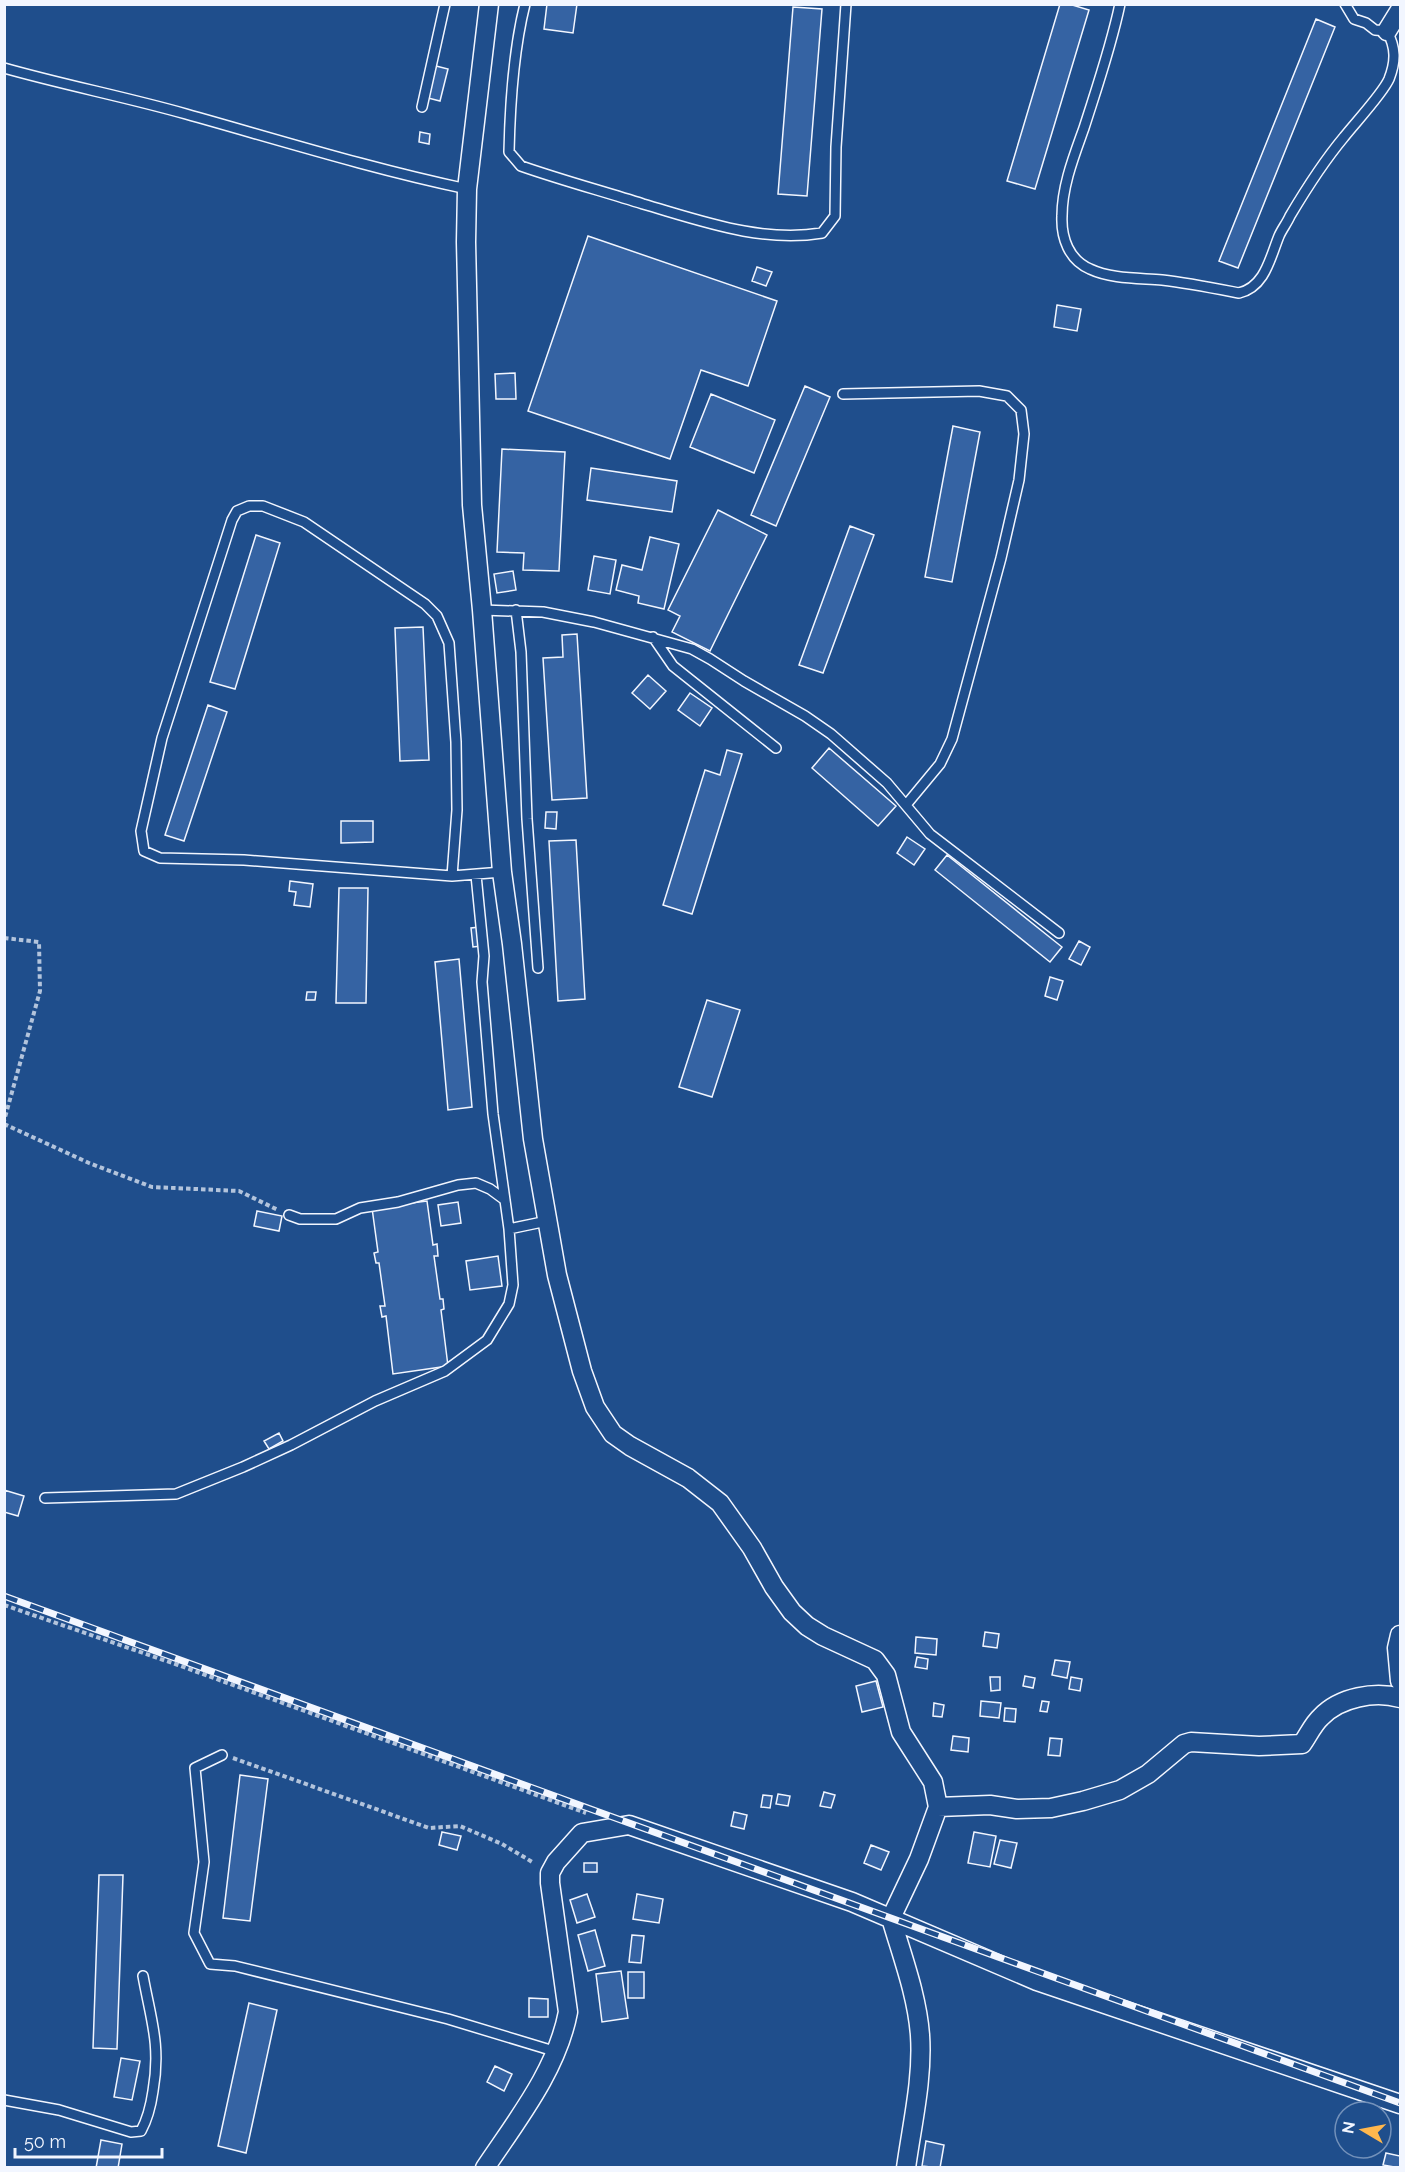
<svg xmlns="http://www.w3.org/2000/svg" width="1405" height="2172" font-family="Raleway,sans-serif">
<rect width="100%" height="100%" fill="#1f4e8c"/>
<path fill="#3563a3" stroke="#f2f6ff" stroke-width="1.5" d="M547,4H577L573,33L544,29Z
M1060,4H1069L1089,10L1035,189L1007,181Z
M793,7L822,9L807,196L778,194Z
M1316,19L1335,27L1238,268L1219,261Z
M436,66L448,69L440,101L428,98Z
M420,132L430,134L429,144L419,142Z
M588,236L777,301L748,386L701,370L670,459L528,411Z
M757,267L772,272L766,286L752,281Z
M1057,305L1081,309L1077,331L1054,327Z
M515,373L516,399H496L495,374Z
M805,386L830,397L776,526L751,515Z
M711,394L775,420L754,473L690,447Z
M953,426L980,432L952,582L925,577Z
M502,449L565,452L559,571L523,570L524,553L497,552Z
M591,468L677,481L672,512L587,500Z
M718,510L767,535L710,651L672,632L680,616L668,610Z
M850,526L874,535L823,673L799,665Z
M256,535L280,543L235,689L210,682Z
M650,537L679,544L664,609L638,603L639,596L616,590L622,565L642,570Z
M594,556L616,560L610,594L588,590Z
M513,571L516,590L497,593L494,574Z
M423,627L429,760L400,761L395,628Z
M577,634L587,798L552,800L543,658L563,657L562,635Z
M648,675L666,691L650,709L632,693Z
M690,693L712,708L700,726L678,710Z
M208,705L227,712L184,841L165,835Z
M829,748L896,806L878,826L812,768Z
M727,750L742,754L692,914L663,905L705,770L720,775Z
M546,812H557L556,829L545,828Z
M341,821H373V842L341,843Z
M907,837L925,849L914,865L897,853Z
M576,840L585,999L558,1001L549,841Z
M947,855L1062,947L1050,962L935,870Z
M290,881L313,884L310,907L294,905L296,892L289,891Z
M339,888H368L366,1003H336Z
M479,927L481,946L473,947L471,928Z
M1079,941L1090,947L1081,965L1069,959Z
M459,959L472,1107L448,1110L435,962Z
M1050,977L1063,981L1057,1000L1045,996Z
M307,992H316L315,1000H306Z
M707,1000L740,1010L712,1097L679,1087Z
M427,1201L433,1245L437,1244L438,1256H434L440,1299H443L444,1309L441,1310L448,1366L393,1374L386,1316L382,1317L380,1306H385L379,1263H376L374,1253L378,1252L372,1208Z
M458,1202L461,1223L441,1226L438,1205Z
M257,1211L282,1216L279,1231L254,1226Z
M498,1256L502,1286L470,1290L466,1261Z
M279,1433L283,1441L269,1449L264,1441Z
M4,1490L24,1496L18,1516L4,1512Z
M985,1632L999,1634L997,1648L983,1646Z
M916,1637L937,1639L936,1655L915,1653Z
M917,1657L928,1659L927,1669L915,1667Z
M1055,1660L1070,1662L1067,1678L1052,1675Z
M1025,1676L1035,1678L1033,1688L1023,1686Z
M990,1677H1000V1690L991,1691Z
M1071,1677L1082,1679L1080,1691L1069,1689Z
M876,1681L883,1707L862,1712L856,1686Z
M981,1701L1001,1703L999,1718L980,1716Z
M1042,1701L1049,1702L1047,1712L1040,1711Z
M934,1703L944,1705L942,1717L933,1716Z
M1005,1708L1016,1709L1015,1722L1004,1721Z
M953,1736L969,1738L968,1752L951,1750Z
M1050,1738L1062,1739L1060,1756L1048,1755Z
M240,1775L268,1779L250,1921L223,1918Z
M824,1792L835,1795L831,1808L820,1806Z
M778,1794L790,1796L788,1806L776,1804Z
M763,1795L772,1796L770,1808L761,1807Z
M734,1812L747,1815L744,1829L731,1826Z
M442,1832L461,1836L457,1850L439,1845Z
M974,1832L996,1836L990,1867L968,1863Z
M1000,1840L1017,1843L1011,1868L994,1864Z
M871,1845L889,1852L881,1870L864,1863Z
M584,1863H597V1872H584Z
M99,1875H123L117,2049L93,2048Z
M587,1894L595,1917L577,1923L570,1900Z
M637,1894L663,1899L659,1923L633,1919Z
M595,1930L605,1966L588,1971L578,1935Z
M632,1935L644,1936L641,1963L629,1962Z
M621,1971L628,2018L602,2022L596,1974Z
M628,1972H644V1998H628Z
M529,1998L548,1999V2017H529Z
M249,2003L277,2010L246,2153L218,2146Z
M121,2058L140,2061L132,2100L114,2097Z
M495,2066L512,2074L504,2091L487,2082Z
M101,2140L122,2144L118,2168H96Z
M926,2141L944,2145L940,2168L922,2166Z
M1386,2153L1400,2156V2168L1383,2165Z"/>
<g fill="none" stroke-linecap="round" stroke-linejoin="round">
<defs>
<path id="lane" d="M525,4C513,52 510,104 509,152L521,166C561,180 602,191 643,204C702,221 761,243 822,233L835,216L836,147L846,4
M1120,4C1111,47 1097,87 1084,128C1074,156 1062,186 1062,216C1061,238 1069,260 1090,269C1111,279 1139,278 1162,280C1188,283 1213,288 1239,293C1265,287 1270,258 1279,236C1282,229 1287,223 1290,216C1306,189 1324,161 1344,137C1355,123 1383,93 1389,79C1396,61 1396,48 1387,31L1375,30L1366,23L1354,19L1345,4
M4,68C64,85 126,97 186,114C279,140 372,169 467,189
M422,107L445,4
M843,394L979,391L1007,396L1021,410L1024,434L1019,480L1001,558L952,739L940,764L906,805
M482,610L543,612L594,622L692,649L710,659L744,681L805,716L831,734L887,783L930,834L1059,933
M516,610L521,652L527,819L538,968
M653,637L673,666L776,748
M476,875L484,956L482,982L493,1114L509,1229
M452,876L457,810L456,742L449,643L437,616L425,604L304,522L263,506H249L237,511L232,520L162,738L141,831L144,851L160,858L244,860L452,876L502,872
M289,1215L300,1219H336L360,1208L398,1202L458,1185L476,1183L490,1189L505,1200
M45,1498L176,1494L243,1467L291,1445L375,1401L445,1371L487,1340L509,1304L513,1285L509,1229L547,1221
M222,1755L195,1768L204,1862L194,1933L210,1964L235,1966L448,2019L557,2052
M4,2100L59,2110L131,2132L141,2131C148,2118 151,2105 153,2091C161,2045 151,2020 143,1976"/>
<path id="street" d="M489,4L467,189L466,242L472,505L482,610L502,872L512,944L533,1139L557,1275L582,1371L595,1407L613,1434L630,1446L688,1478L720,1503L752,1548L774,1587L792,1612L807,1626L823,1636L875,1660L886,1675L901,1732L933,1782L938,1807L919,1859L891,1918C902,1956 917,1995 920,2035C923,2079 912,2124 906,2168
M1387,31L1400,10
M1400,1635L1397,1648L1400,1681
M938,1807L990,1805L1017,1809L1051,1808L1083,1801L1120,1790L1148,1774L1184,1744L1191,1742L1259,1746L1302,1744C1308,1736 1313,1724 1321,1717C1340,1697 1375,1691 1400,1698
M485,2168C517,2120 557,2070 568,2012L550,1883V1873L556,1862L582,1833L629,1825L852,1902L1037,1981L1400,2104"/>
</defs>
<use href="#lane" stroke="#f2f6ff" stroke-width="12"/>
<use href="#street" stroke="#f2f6ff" stroke-width="21"/>
<path stroke="#b3c4dc" stroke-width="4" stroke-dasharray="4.5 3" stroke-linecap="butt" d="M4,938L39,942L40,991L4,1121
M4,1124L89,1163L152,1187L239,1191L278,1210
M4,1605L178,1665L586,1813
M233,1758L429,1828L460,1826L502,1844L534,1863"/>
<use href="#lane" stroke="#1f4e8c" stroke-width="9"/>
<use href="#street" stroke="#1f4e8c" stroke-width="18"/>
<defs>
<path id="rail" d="M4,1596L1400,2103"/>
</defs>
<use href="#rail" stroke="#f2f6ff" stroke-width="7"/>
<use href="#rail" stroke="#1f4e8c" stroke-width="4.5" stroke-dasharray="14" stroke-linecap="butt"/>
</g>
<rect width="1405" height="2172" fill="none" stroke="#f2f6ff" stroke-width="12"/>
<g transform="translate(1363 2130) rotate(280)"><circle r="28" fill="#1f4e8c" stroke="#7391ba" stroke-width="1.5"/>
<path d="M0-4.5L10 22L0 15L-10 22Z" fill="#ffb74d"/>
<text y="-9" font-size="16" font-weight="bold" text-anchor="middle" fill="#f2f6ff">N</text>
</g>
<path d="M15 2148v9h147v-9" fill="none" stroke="#f2f6ff" stroke-width="3"/>
<text x="24" y="2148" font-size="18" fill="#f2f6ff" stroke="#1f4e8c" stroke-width="4.5" paint-order="stroke">50 m</text>
</svg>
